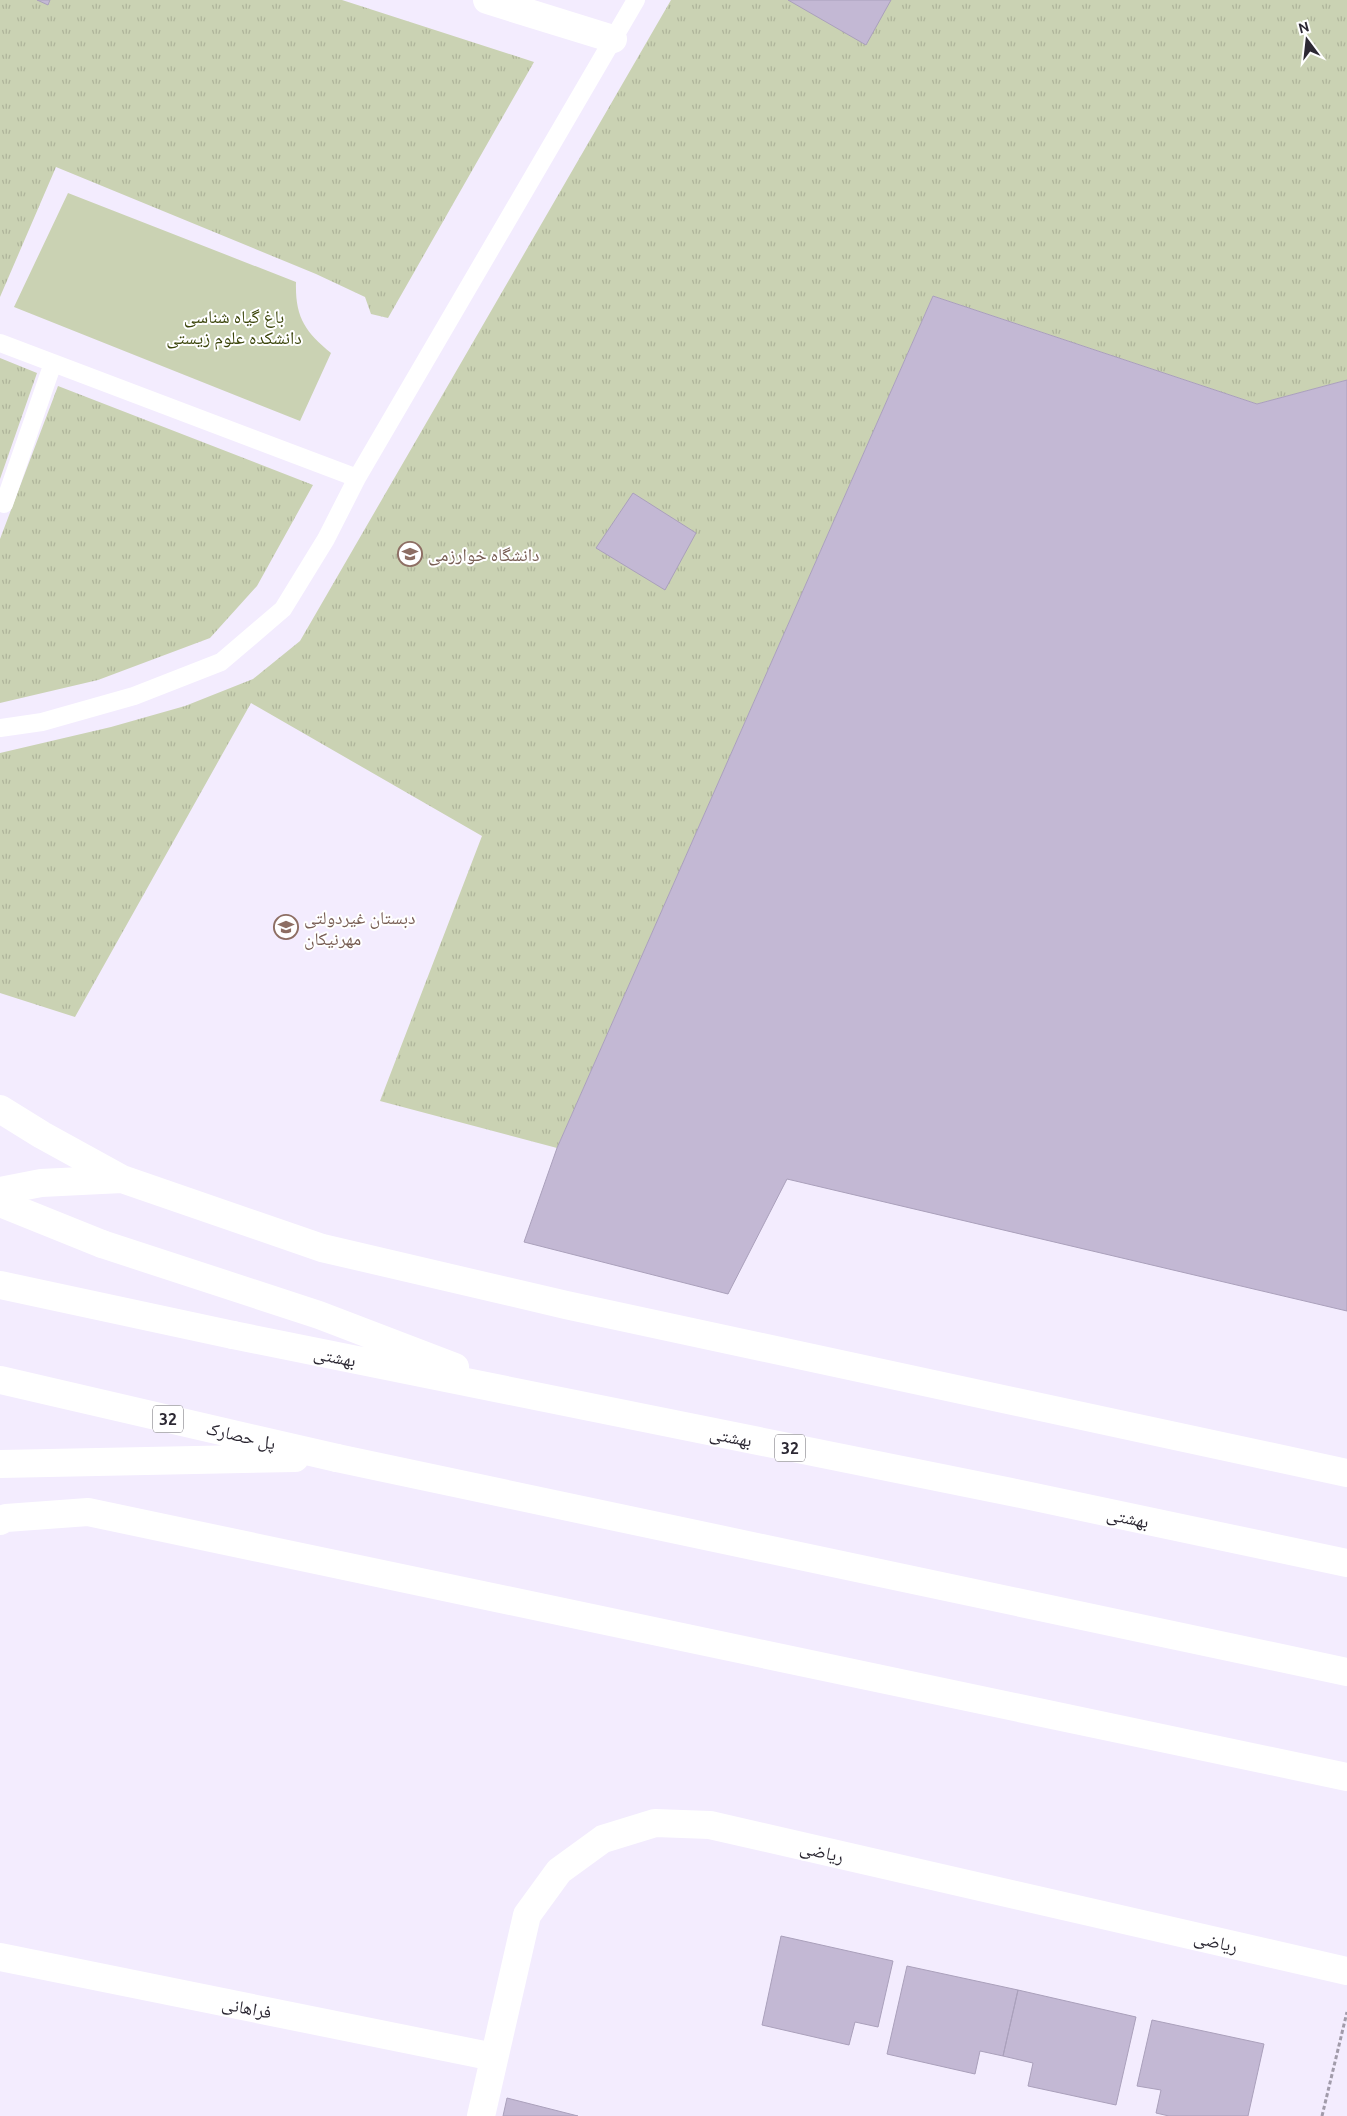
<svg xmlns="http://www.w3.org/2000/svg" width="1347" height="2116" font-family="Ubuntu,'Noto Naskh Arabic',sans-serif">
<defs>
<pattern id="grass-tufts" width="24" height="20" patternUnits="userSpaceOnUse" patternTransform="scale(1.25)"><rect width="24" height="20" fill="#cad2b3"/><path d="M3 7l-1-3M5 7V3M7 7l1-3M15 17l-1-3M17 17v-4M19 17l1-3" fill="none" stroke="#aeb49a"/></pattern>
</defs>
<rect width="100%" height="100%" fill="#f3ecfe"/>
<path fill="url(#grass-tufts)" d="M0,0H342L534,62L388,318L371,314L365,297L316,274L56,167L0,297Z
M671,0H1347V380L1257,404L933,296L557,1148L380,1101L482,836L251,703L75,1017L0,993V753L111,727L185,706L253,679L300,641Z
M0,358L37,373L0,479Z
M58,386L313,485L257,586L210,638L98,680L0,703V539Z"/>
<path fill="#cad2b3" d="M68,193L296,282C295,317 305,332 331,353L300,421L14,307Z"/>
<path fill="#c3b8d4" stroke="#aaa0bb" d="M37,0H50L48,5Z
M788,0H891L866,45Z
M933,296L1257,404L1347,380V1311L787,1179L728,1294L524,1242L557,1148Z
M633,493L696,533L665,590L596,548Z
M781,1936L893,1961L878,2027L855,2022L849,2045L762,2025Z
M907,1966L1018,1990L1003,2056L980,2051L975,2074L887,2054Z
M1018,1990L1136,2017L1116,2105L1028,2086L1033,2063L1003,2056Z
M1152,2020L1264,2044L1248,2116H1169L1156,2113L1161,2090L1137,2086Z
M507,2098L578,2116H503Z"/>
<g fill="none" stroke-linecap="round" stroke-linejoin="round">
<path stroke="#a19baa" stroke-width="3" stroke-dasharray="4 2.5" stroke-linecap="butt" d="M1322,2116L1347,2012"/>
<path stroke="#fff" stroke-width="18" d="M0,343L357,478
M0,502L4,504L53,363
M0,728L42,722L134,696L221,662L283,609L326,539L357,478L636,0"/>
<path stroke="#fff" stroke-width="28" d="M487,0L613,39
M0,1957L494,2057
M481,2116L527,1915L559,1871L603,1839L655,1823L710,1825L1347,1971"/>
<path stroke="#fff" stroke-width="28" d="M0,1109L42,1135L122,1179L322,1248L566,1305L1347,1473
M0,1191L41,1183L122,1179
M102,1244L319,1315L455,1367
M233,1335L1011,1492L1347,1563
M337,1458L1347,1672
M0,1521L6,1518L88,1512L1347,1777"/>
<path stroke="#fff" stroke-width="28" d="M0,1203L102,1244
M0,1285L233,1335
M0,1380L337,1458
M0,1464L295,1458"/>
</g>
<defs>
<symbol id="university-ring" viewBox="-11 -11 22 22"><circle r="9.5" fill="#fff" stroke="#8d6e63" stroke-width="1.5"/><path d="M0-5L7-2L0 1L-7-2ZM-4 1L0 2.5L4 1V4Q0 6-4 4Z" fill="#8d6e63"/></symbol>
<symbol id="school-ring" viewBox="-11 -11 22 22"><circle r="9.5" fill="#fff" stroke="#8d6e63" stroke-width="1.5"/><path d="M0-5L7-2L0 1L-7-2ZM-4 1L0 2.5L4 1V4Q0 6-4 4Z" fill="#8d6e63"/></symbol>
</defs>
<g fill-rule="evenodd">
<use href="#university-ring" x="396" y="540" width="28" height="28"/>
<use href="#school-ring" x="272" y="913" width="28" height="28"/>
</g>
<g text-anchor="middle" dominant-baseline="central" stroke-width="4" stroke-linejoin="round" paint-order="stroke">
<g fill="#fff" stroke="#6b6870" stroke-width="1">
<rect x="153" y="1405.5" width="30" height="27" rx="4"/>
<rect x="775" y="1434.5" width="30" height="27" rx="4"/>
</g>
<g font-size="16" font-weight="bold" fill="#2c2833">
<text x="168" y="1419">32</text>
<text x="790" y="1448">32</text>
</g>
<g font-size="18" fill="#3b450b" stroke="#fff">
<text x="234" y="316">باغ گیاه شناسی<tspan x="234" dy="21">دانشکده علوم زیستی</tspan></text>
</g>
<g font-size="18" fill="#785e54" stroke="#fff" text-anchor="start">
<text x="428" y="554">دانشگاه خوارزمی</text>
<text x="304" y="917">دبستان غیردولتی<tspan x="304" dy="21">مهرنیکان</tspan></text>
</g>
<g font-size="18" fill="#2c2833" stroke="#fff">
<text transform="translate(335 1356) rotate(11)">بهشتى</text>
<text transform="translate(241 1435) rotate(13)">پل حصارک</text>
<text transform="translate(731 1436) rotate(11)">بهشتى</text>
<text transform="translate(1128 1517) rotate(12)">بهشتى</text>
<text transform="translate(822 1851) rotate(13)">ریاضی</text>
<text transform="translate(1216 1941) rotate(13)">ریاضی</text>
<text transform="translate(247 2007) rotate(11)">فراهانی</text>
</g>
</g>
<g transform="translate(1307 40) rotate(345)" stroke="#ffffff" stroke-width="4" paint-order="stroke">
<path d="M0-4L9 19L0 12L-9 19Z" fill="#2c2833"/>
<text y="-8" font-size="14" font-weight="bold" text-anchor="middle" fill="#2c2833">N</text>
</g>
</svg>
